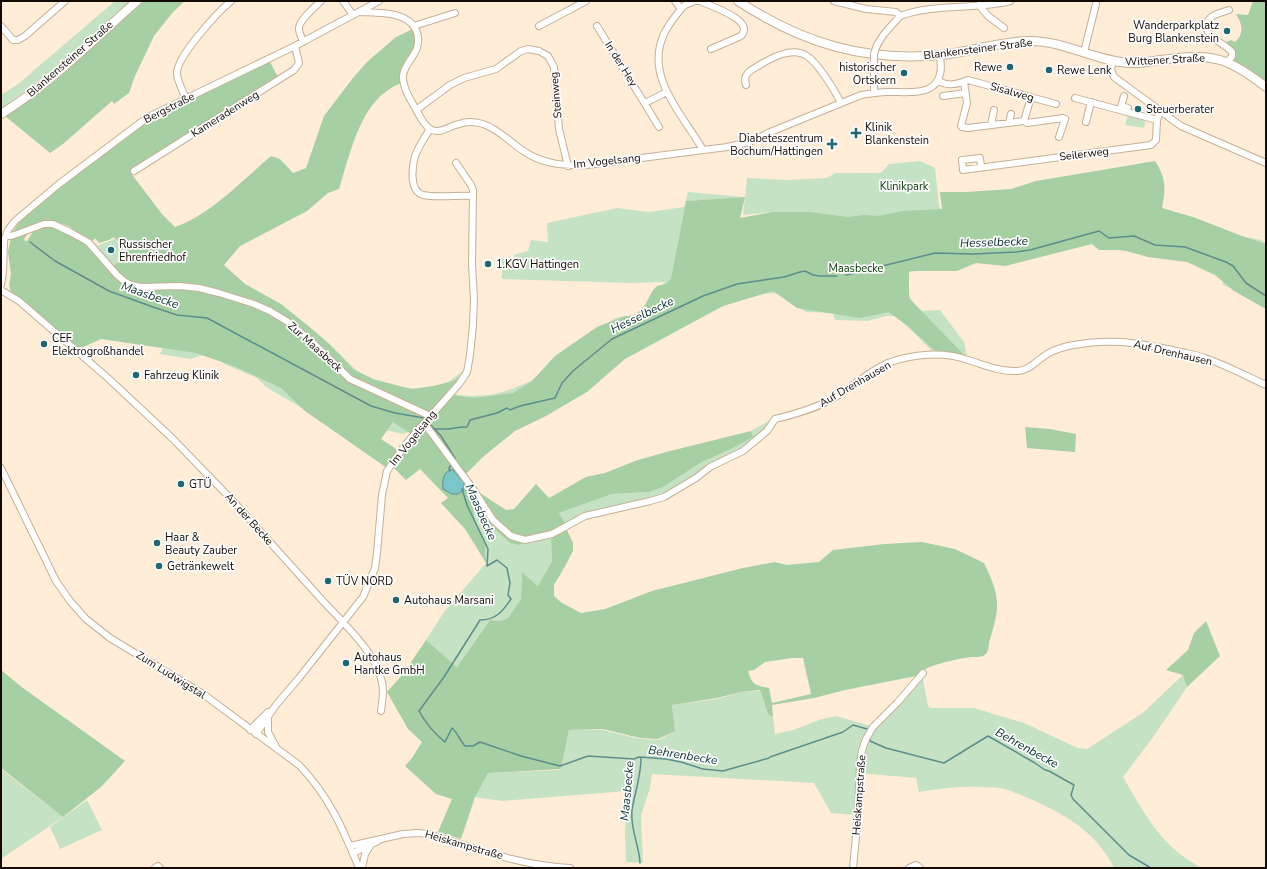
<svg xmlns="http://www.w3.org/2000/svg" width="1267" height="869" font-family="'Nunito Sans',sans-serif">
<rect width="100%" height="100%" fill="#ffedd7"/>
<path fill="#c6e2c4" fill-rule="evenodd" d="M115,1H131L46,75L1,109V95L18,84Z
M1128,114L1143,119L1145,121L1144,128L1125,125Z
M920,161L935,168L939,205L943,218L1236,235L1261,240L1266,243V308L1236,290L1223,285L1222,276L1203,267L1188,262L1139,252L1104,249L1096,242L910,272L907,276C907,290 910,300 918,311L940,310L964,342L967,356L952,353L932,351L908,327L894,316H886L868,321L835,320L833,313L807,312L796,307L780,293L754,294L741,298L691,321L678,330L642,348L403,434L372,427L325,424L302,408L266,387L257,378L224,364L218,358L203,355L191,359L160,354L169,335L237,279L278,304L306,324L333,347L361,375L405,388L420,389L431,387L448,382L466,369L453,394L469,396L490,395L506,391L531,381L615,318L641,314L659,287L666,282L630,283L502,279V259L513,261L514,255L528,251L531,240L548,242L547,223L617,208L649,212L684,207L688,192L745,197L747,178L787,180L827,178L835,173H881L889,164ZM745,197L743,215L772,212L794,213L811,212L846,217L674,264L686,201Z
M113,237L129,254L112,267L93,246L96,243L98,246C102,242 109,243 114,239Z
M774,418L765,430L752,442L678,487L648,499L584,515L565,523L559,513L612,494L649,492L663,487L702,462L731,449L752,437L751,431Z
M473,490L483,503L490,525L510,543L518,545L548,537L551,539L552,561L538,586L522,572L521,599L508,618L500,621L490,620L457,667L426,640L444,612L486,563L485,541L474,517Z
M1183,675L1187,687L1154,736L1123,777C1145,814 1162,848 1202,868H1114C1097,834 1071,818 1037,802C1026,797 1015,792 1004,789C998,787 991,788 985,787C962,786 942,788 919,792L916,778L858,773L855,815L831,813L814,783L652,774L650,788L641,816L643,863L626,862L625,834L627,791L502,801L474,797L487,773L561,770L569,730H603L640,739L659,740L675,731L672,705L717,699L741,692L760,691L768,714L773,717L775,734L793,730L822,719L836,716L871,726L919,680L923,679L928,706L931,708H974L1024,723L1078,748L1087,749L1144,712L1170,687Z
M1,769L63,817L1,859Z
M87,800L102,830L60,849L50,827Z"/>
<path fill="#a6cfa3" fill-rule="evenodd" d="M144,1H185L173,12L154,36L135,76L129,93L114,104L112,101L63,144L50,153L5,116L55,81Z
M1253,1H1266V81L1233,61V49L1226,42L1231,40L1235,42C1245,33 1242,24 1236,14L1248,15Z
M413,29C420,47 407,67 401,83C360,99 351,152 339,189L328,193L307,211L240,246L224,265L245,284L281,304L312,329L329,344L353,369L375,380L412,389L433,386L446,383L455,380L463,373L458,384L429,414L351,378L289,321L216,290L142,285L128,282L112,267L129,254L114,237L109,240L99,243L95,238L91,243C84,238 77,231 70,227C49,217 31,225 12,233L21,219L62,186L150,118L269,60L278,77L144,162L130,172L162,214L175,227C209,216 243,180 271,156L280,159L293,173L306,168L324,116L353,78L367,62L396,37Z
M1155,161C1166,178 1166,189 1162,208L1193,217L1242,236L1266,244V309L1234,291L1215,275L1187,262L1148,257L1122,250H1099L1092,244L1005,266L976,263L957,271H909V298L967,358L938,354L909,327L889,312L860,318L797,308L773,291L723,306L625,359L587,392L546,416L515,431L484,456L464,476L425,423L451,395L473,398L513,393L532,381L555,356L597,327L625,316H634L645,305L653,290L657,286L665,284L671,279L686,201L745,197L740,218L772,212H811L848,217L864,215L879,216L902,211L942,209L940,192H966L1011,189L1036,181Z
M49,225L82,240L123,283L199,289L253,305L287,323L349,380L429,416L411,434L393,422L381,439L398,450L387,468L305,411L281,388L236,367L196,353L101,339L79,349L36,311L11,292L9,285L11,274L8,252L11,237L30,231L24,239L26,242L36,228Z
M424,424L473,490L474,517L485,541L486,563L465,529L441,503L448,498L420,469L406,480L392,466Z
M1025,427L1050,429L1076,434L1075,452L1027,448Z
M751,431L753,437L731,449L702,462L663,487L649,492L612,494L559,513L565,523L550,534L548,537L518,545L510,543L490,525L482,504L474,489L506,510L514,509L536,484L549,498L586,477L605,473L635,461L666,452Z
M566,528L573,543V551L563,570L554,585V596L562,603L581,613L605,609L652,591L743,568L775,562L787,565L819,562L833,550L884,544L922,542L955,549L984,563C1001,598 1000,607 989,643C988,648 989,653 983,656C979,657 975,657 971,657C958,659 924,665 916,676L845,690L814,698L772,705L773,717L768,714L760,690L741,692L717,698L672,705L675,731L658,739L640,738L603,729L569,730L561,769L488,773L475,797L461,839L438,832L452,799L436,794L405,766L412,758L422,742L408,729L387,692L403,674L426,640L457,667L490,620L500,621L508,618L521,599L522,572L538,586L552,561L551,539ZM792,658H803L811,694L772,703L769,688C755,685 752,685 748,671L754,670L765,662Z
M1206,621L1220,656L1187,687L1183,675L1166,670L1188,650L1194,633Z
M1,670L23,688L125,761L101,787L63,817L1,768Z"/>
<path fill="#7bc6c8" stroke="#5c8e8d" d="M452,469L464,483V490L458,494H452L443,489C442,481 443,472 452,469Z"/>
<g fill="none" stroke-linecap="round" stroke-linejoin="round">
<path stroke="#5c8e8d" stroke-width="1.5" d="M30,242L55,261L109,291L153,307L177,315L207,318L371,406L395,413L424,418L426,419
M846,275L935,253L973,254L1016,252L1030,250L1099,231L1109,238L1134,236L1155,245L1185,247L1226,262L1233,266L1246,283L1266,296
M428,422L441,436L455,458L454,461
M435,429H448L462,427H467L470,420L497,413L507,408L510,410L520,406L555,398L562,383L573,371L612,339L703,296L737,284L784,277L800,272L805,271L813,275L820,276H837
M450,471L449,468L452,464
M462,489L467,505L488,549L487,566L497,560L507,568L510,583L508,595L511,599C503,611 496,620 480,620L444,677L419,711C425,722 435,734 445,742L452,728C458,733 460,741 465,746H473L480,742L521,756L560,766L588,756L634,759L639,757L666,759L681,762L703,769L723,771L769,758
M870,736V741L886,748L944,763L988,736L1035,763L1045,770L1049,771L1074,785L1071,795L1073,799L1129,855L1151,868
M770,757L843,732L853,725L867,729
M640,863C639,844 630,829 632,810C635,792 641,776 641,758"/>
<defs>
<path id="minor" d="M343,1L353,15
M675,1L681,9C675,17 668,25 664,34C644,77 683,115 703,150
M696,1H700C710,6 756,20 741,36L711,49
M834,1L866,9L896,12L900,16C935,3 974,10 1010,1
M979,5L988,16L1004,28
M681,9L685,5L695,1
M360,12C379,13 407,11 416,30C419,36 419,41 417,48C414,57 405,64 403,75C402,86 409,97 414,106C419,114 422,123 430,129
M1,26L13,40H18L25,36L65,1
M414,26L455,13
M539,26L586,1
M597,26L659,127
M303,42C302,38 299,33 299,29C298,21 315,7 321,1
M877,45L884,34L900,16
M1084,52L1096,4
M1113,61L1111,69L1114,77L1181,126L1266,163
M1228,62L1232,56V52C1225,45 1218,42 1211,36C1209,34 1207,31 1207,28C1205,15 1220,13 1229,10
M874,65V92
M938,80C946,87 959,84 968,80L1056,104
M964,82L967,103L961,126L962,127L968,128L1024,121L1027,123L1063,118L1065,119L1059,137
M746,85C745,80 744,77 748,73C750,70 755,68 758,66C771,58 792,46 807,56C818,63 835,91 841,103
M943,96L966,93
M1124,96L1121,106L1128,108
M1075,98L1157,120
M186,99C183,91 177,81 177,73C177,56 218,12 231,1
M645,103L667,92
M416,110L450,85L464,78L496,69L521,51L528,49L539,51L548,56L554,67L559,129L568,166
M1024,121L1031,97
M1086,122L1091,102
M1009,123L1011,114
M991,125L994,110
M981,167L980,158L962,160L963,170L1151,145L1156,140L1157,120L1160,111
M134,171L294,70L299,63L295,46
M473,196C459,195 435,198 423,195C409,191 412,167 415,156C419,146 424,138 430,129C439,135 449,126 459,124C466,121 476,122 483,124C498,129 509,141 522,150C541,164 564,166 587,165L727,147L750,142L768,133L861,95C870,94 878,92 886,92C904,91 935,98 940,74C942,68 940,61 940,55
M6,235L11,236L17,234L44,224H53L70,232L88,242L117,275L124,281L131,285L140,287L180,286L199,288L219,293L254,304L270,311L288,322L310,340L350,379L430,416
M1,285L3,272L4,241L8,230L15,221L59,184L148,117L295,46L379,1
M1,290L19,301L109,379L173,439L232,500L322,600C343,623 381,656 383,690C383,697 382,704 381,711
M424,423L473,489L493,520L511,536L525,540L552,534L585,516L650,501L664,497L696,478L710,467L743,451L767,431L775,419C796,414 818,408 837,396C854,386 869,371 888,363C912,354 943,351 968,360C985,365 999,372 1018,371C1029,370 1034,363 1043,357C1050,351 1060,348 1068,346C1108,338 1133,342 1173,350C1183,353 1195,354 1205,358C1226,365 1246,376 1266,385
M1,468L56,581L70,601L86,619L110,638L203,694L299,765C329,796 343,829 359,868
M268,718V732L276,747
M250,730L268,712
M256,734L276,705L299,678L363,597L375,568L377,553L382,495L387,471L405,445L459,384L467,372L470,355L473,325L474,299L472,265L473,190L471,185L456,163
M350,846L403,834L418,833L428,834C475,848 521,866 570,868
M353,853L378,841
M155,868L158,866L160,868
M362,868L365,854L370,846
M853,868L858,815L860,764L862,750L866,739L873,727L897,703L923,673
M909,868L916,865L920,868"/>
<path id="major" d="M738,1C802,43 864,62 941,55C970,52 1000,41 1030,41C1065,41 1095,61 1130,63C1142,64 1156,60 1169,59C1214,53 1230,59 1266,87
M1,114C51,83 93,40 137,1"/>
</defs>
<use href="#minor" stroke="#c5b096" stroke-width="8"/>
<use href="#major" stroke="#c5b096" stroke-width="10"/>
<use href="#minor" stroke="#fff" stroke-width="6"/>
<use href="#major" stroke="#fff" stroke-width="8"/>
<defs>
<path id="minor-bridge" d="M874,65V54L877,45"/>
</defs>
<use href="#minor-bridge" stroke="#c5b096" stroke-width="8" stroke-linecap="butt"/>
<use href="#minor-bridge" stroke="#fff" stroke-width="6"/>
</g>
<g fill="#1d6772" stroke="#fdfdfd" stroke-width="1.5">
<circle cx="1227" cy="31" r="4"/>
<circle cx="1010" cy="67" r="4"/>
<circle cx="1049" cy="70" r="4"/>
<circle cx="904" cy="73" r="4"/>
<circle cx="1138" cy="109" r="4"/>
<path d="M854 127h4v4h4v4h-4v4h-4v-4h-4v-4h4z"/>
<path d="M830 138h4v4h4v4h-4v4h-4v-4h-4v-4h4z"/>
<circle cx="111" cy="250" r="4"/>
<circle cx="488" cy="264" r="4"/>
<circle cx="44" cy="344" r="4"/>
<circle cx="136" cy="375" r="4"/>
<circle cx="181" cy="484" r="4"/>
<circle cx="157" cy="543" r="4"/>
<circle cx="159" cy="566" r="4"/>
<circle cx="328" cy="581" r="4"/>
<circle cx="396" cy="600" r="4"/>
<circle cx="346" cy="663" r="4"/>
</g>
<g text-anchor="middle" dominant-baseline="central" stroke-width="3.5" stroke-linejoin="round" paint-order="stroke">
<g font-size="11" fill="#120a03" stroke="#fdfdfd" text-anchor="start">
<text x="1219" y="25" text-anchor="end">Wanderparkplatz<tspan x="1219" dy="13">Burg Blankenstein</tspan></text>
<text x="896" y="67" text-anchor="end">historischer<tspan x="896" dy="13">Ortskern</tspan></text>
<text x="1002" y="67" text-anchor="end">Rewe</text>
<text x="1057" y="70">Rewe Lenk</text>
<text x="1146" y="109">Steuerberater</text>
<text x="865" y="127">Klinik<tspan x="865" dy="13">Blankenstein</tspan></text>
<text x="823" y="138" text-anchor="end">Diabeteszentrum<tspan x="823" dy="13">Bochum/Hattingen</tspan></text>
<text x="119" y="244">Russischer<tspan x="119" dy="13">Ehrenfriedhof</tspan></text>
<text x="496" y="264">1.KGV Hattingen</text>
<text x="52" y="338">CEF<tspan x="52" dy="13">Elektrogroßhandel</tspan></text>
<text x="144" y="375">Fahrzeug Klinik</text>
<text x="189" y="484">GTÜ</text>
<text x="165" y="537">Haar &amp;<tspan x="165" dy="13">Beauty Zauber</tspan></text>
<text x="167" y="566">Getränkewelt</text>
<text x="336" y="581">TÜV NORD</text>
<text x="404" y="600">Autohaus Marsani</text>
<text x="354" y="657">Autohaus<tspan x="354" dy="13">Hantke GmbH</tspan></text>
</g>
<g font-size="11" fill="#120a03" stroke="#fdfdfd">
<text transform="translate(978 49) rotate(-7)">Blankensteiner Straße</text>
<text transform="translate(70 59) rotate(-41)">Blankensteiner Straße</text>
<text transform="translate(1165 60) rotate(-3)">Wittener Straße</text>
<text transform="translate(621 64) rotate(58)">In der Hey</text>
<text transform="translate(1012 92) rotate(16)">Sisalweg</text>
<text transform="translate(556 95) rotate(-95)">Steinweg</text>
<text transform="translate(169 108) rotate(-27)">Bergstraße</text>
<text transform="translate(225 114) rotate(-32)">Kameradenweg</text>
<text transform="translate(1084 154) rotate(-7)">Seilerweg</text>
<text transform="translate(607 161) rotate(-6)">Im Vogelsang</text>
<text transform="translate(315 347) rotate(42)">Zur Maasbeck</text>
<text transform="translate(1173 353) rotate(13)">Auf Drenhausen</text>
<text transform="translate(855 384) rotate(-30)">Auf Drenhausen</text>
<text transform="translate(413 438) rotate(-51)">Im Vogelsang</text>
<text transform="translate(249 519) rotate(48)">An der Becke</text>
<text transform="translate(171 675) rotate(32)">Zum Ludwigstal</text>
<text transform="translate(859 795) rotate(-86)">Heiskampstraße</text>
<text transform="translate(464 845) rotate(16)">Heiskampstraße</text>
</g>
<g font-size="11" fill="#003c01" stroke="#fdfdfd">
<text x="904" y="186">Klinikpark</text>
<text x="856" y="268">Maasbecke</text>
</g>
<g font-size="12" font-style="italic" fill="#093031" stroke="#fdfdfd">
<text transform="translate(994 242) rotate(-2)">Hesselbecke</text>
<text transform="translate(150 295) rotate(19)">Maasbecke</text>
<text transform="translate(642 315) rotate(-26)">Hesselbecke</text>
<text transform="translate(481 512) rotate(66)">Maasbecke</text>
<text transform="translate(1027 748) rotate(29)">Behrenbecke</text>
<text transform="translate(683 755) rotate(9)">Behrenbecke</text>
<text transform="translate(627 791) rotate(-85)">Maasbecke</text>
</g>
</g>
<rect width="1267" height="869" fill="none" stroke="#120a03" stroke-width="4"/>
</svg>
